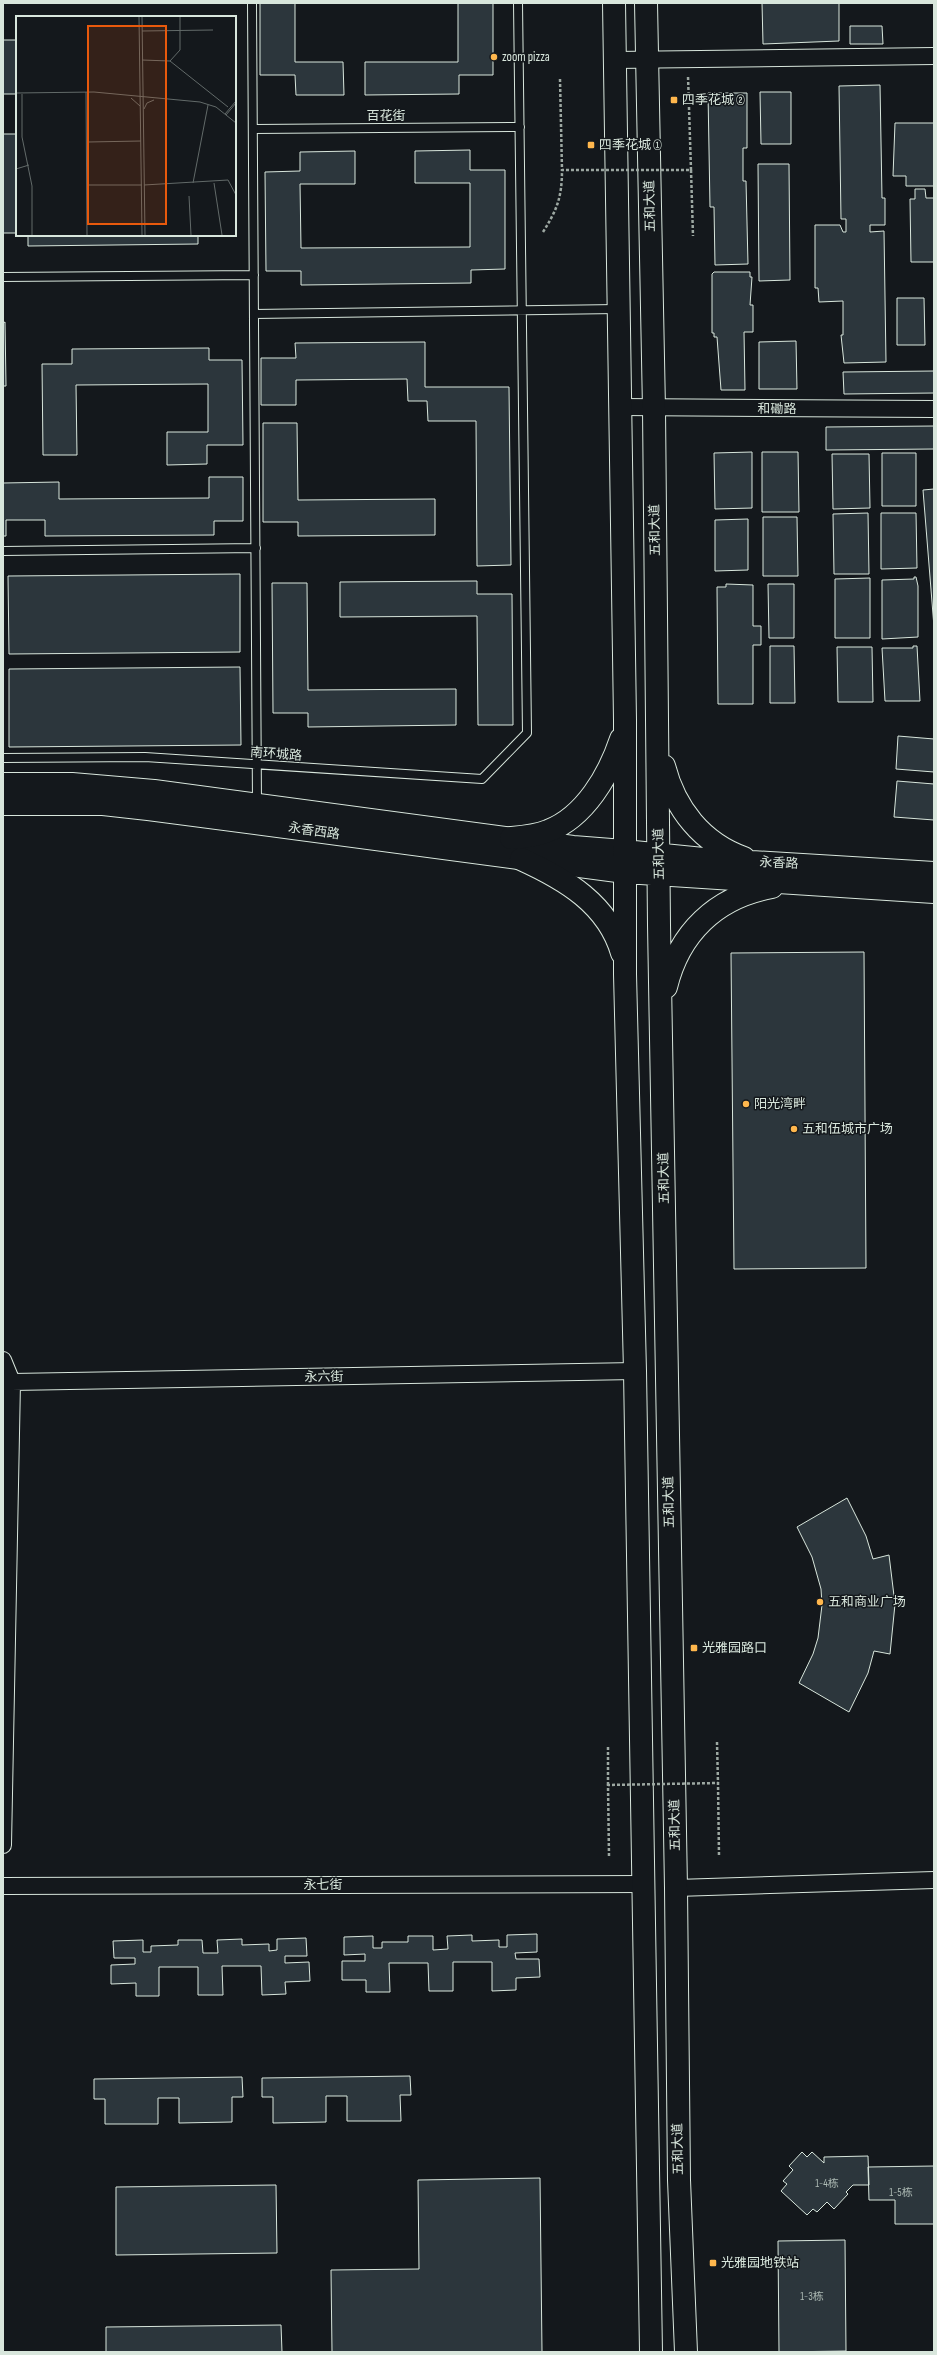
<svg xmlns="http://www.w3.org/2000/svg" width="937" height="2355" font-family="'Sofia Sans Condensed','Noto Sans SC',sans-serif">
<rect width="100%" height="100%" fill="#14181c"/>
<path fill="#2c363c" stroke="#d8e6dc" d="M260,3H295V62H343L344,95H296L295,75H260Z
M458,3H493V75H459V94L365,95V62H458Z
M762,3H839V41L763,44Z
M850,26H882L883,44H850Z
M3,40H17V94H3Z
M880,85L882,198H885V225H870V232L884,231L886,362L844,363L841,335H843V301L819,302L818,288H815V225H840L843,232H846V219H841L839,86Z
M760,92H791V144H761Z
M708,93H747V148H743V181H746L748,264L715,265L714,207H710Z
M895,123H934V186H906V176H893Z
M3,134H17V233H3Z
M470,150V170H505V269L471,270V283L301,285V271H266L265,172L300,171V152L355,151V184H300L301,248L470,247V183H415V151Z
M758,164H789L790,280L759,281Z
M915,189H925L926,198H934V262H911L910,199H915Z
M28,235H198V244L28,246Z
M714,272H750V277H752L750,305H753V332H744L745,390H721L717,337H714V333H712V274Z
M897,298H924L925,345H897Z
M5,322L6,386H3V323Z
M796,341L797,389H759V342Z
M425,342V387H509L511,565L477,566L476,421H428L427,401H408L407,379L296,380V405H261V358H296L295,343Z
M209,348V360H242L243,445H207V464L167,465V432H208V384L76,385L77,455H43L42,364H72V349Z
M934,371V393L844,394L843,372Z
M263,423H297L298,500L435,499V535L298,536V522H263Z
M934,426V449L826,450V427Z
M752,452V508L715,509L714,453Z
M762,452H798L799,512H762Z
M882,453H916V506H882Z
M832,454H869L870,508L833,509Z
M209,477H243V521H214V535L45,536V520H6V536H3V483L59,482V499L209,498Z
M934,489V627L923,490Z
M868,513L869,574H834L833,514Z
M881,513H916L917,568L881,569Z
M763,517H797L798,576H763Z
M748,519V570L715,571V520Z
M240,574V652L9,654L8,576Z
M914,577H916L918,586V637L882,639V580L914,579Z
M870,578V638H835V579Z
M477,581V594H512L513,725H478L477,616L340,617V582Z
M272,583H307L308,690L456,689V725L308,727V713H273Z
M726,584L753,585V626H761V645H753V704H718L717,587H726Z
M768,584H794V638H769Z
M770,646H794L795,703H770Z
M913,646H917L920,701H885L882,648H913Z
M837,647H872L873,702H838Z
M240,667L241,745L9,747V669Z
M898,736L934,739V772L896,769Z
M897,781L934,784V820L894,817Z
M864,952L866,1268L734,1269L731,953Z
M847,1498L866,1536L873,1559L889,1555L895,1604L890,1654L874,1651L868,1673L849,1712L799,1683L813,1654L818,1638L822,1605L821,1589L812,1557L797,1527Z
M537,1934V1952L515,1953L516,1959H539L540,1977L516,1978V1990L492,1991V1962H453V1991H429L428,1963H389L390,1992H366V1980H342V1961H365V1954L344,1955V1937L373,1936V1948H382V1942H408V1936H433V1950L448,1949L447,1936L472,1935V1941L499,1940V1947H507V1935Z
M306,1938L307,1956H285V1963L309,1962L310,1981L285,1982L286,1994L262,1995L261,1966H222L223,1995H198V1967H159V1996H136V1983L111,1984V1965L135,1964V1958H114L113,1941L143,1940V1952H151V1946L178,1945V1940H202L203,1953H218L217,1940L242,1939V1945L269,1944V1951L277,1950V1939Z
M410,2076L411,2095H400L401,2121H347V2096H326V2122L273,2123V2097H262V2078Z
M242,2077L243,2097H232V2122L179,2123V2098H158V2124H105V2099H94V2079Z
M802,2152L807,2157L812,2152L824,2163V2157L868,2156L869,2185H853L846,2192L848,2194L834,2209L827,2202L817,2212L813,2209L807,2215L781,2191L787,2184L783,2181L793,2170L789,2166Z
M934,2166V2224H895V2200H869L868,2167Z
M540,2178L542,2352H332L331,2270L419,2269L418,2180Z
M276,2185L277,2253L116,2255V2187Z
M845,2240L846,2351L779,2352L778,2241Z
M281,2325L282,2352H106V2327Z"/>
<g fill="none" stroke-linecap="round" stroke-linejoin="round">
<defs>
<path id="service" d="M252,3L257,804
M253,129L520,127
M3,277L254,275
M254,314L618,309
M3,551L256,548
M3,758L145,757L482,779L527,733L518,3"/>
<path id="minor" d="M615,60L934,56
M621,407L934,409
M3,1360L12,1382L3,1845
M12,1382L635,1371
M3,1886L643,1884
M676,1888L934,1880"/>
<path id="secondary" d="M3,784H72L154,791L573,847L624,851
M3,804H103L148,809L625,872"/>
<path id="primary" d="M614,3L625,720V974L635,1371L651,2352
M646,3L654,409L659,925L676,1888L679,2180L686,2352
M664,766C675,809 702,843 744,858
M511,838C523,837 536,836 548,831C585,817 609,775 621,739
M624,851L703,859L934,873
M521,859C565,879 608,904 622,953
M625,872L934,892
M666,987C679,933 716,897 772,887"/>
</defs>
<use href="#service" stroke="#d8e6dc" stroke-width="10"/>
<use href="#minor" stroke="#d8e6dc" stroke-width="18"/>
<use href="#secondary" stroke="#d8e6dc" stroke-width="24"/>
<use href="#primary" stroke="#d8e6dc" stroke-width="24"/>
<path stroke="#9da8a2" stroke-width="2.5" stroke-dasharray="3 2" stroke-linecap="butt" d="M691,170L693,236
M543,232C557,210 562,197 562,170
M717,1742L718,1783
M608,1785V1747"/>
<use href="#service" stroke="#14181c" stroke-width="8"/>
<use href="#minor" stroke="#14181c" stroke-width="16"/>
<use href="#secondary" stroke="#14181c" stroke-width="22"/>
<use href="#primary" stroke="#14181c" stroke-width="22"/>
<path stroke="#9da8a2" stroke-width="2.5" stroke-dasharray="3 2" stroke-linecap="butt" d="M560,79L562,170H691L688,76
M609,1856L608,1785L718,1783L719,1856"/>
</g>
<g fill="#ffb74d" stroke="#14181c" stroke-width="1.5">
<circle cx="494" cy="57" r="4"/>
<rect x="670" y="96" width="8" height="8" rx="2"/>
<rect x="587" y="141" width="8" height="8" rx="2"/>
<circle cx="746" cy="1104" r="4"/>
<circle cx="794" cy="1129" r="4"/>
<circle cx="820" cy="1602" r="4"/>
<rect x="690" y="1644" width="8" height="8" rx="2"/>
<rect x="709" y="2259" width="8" height="8" rx="2"/>
</g>
<g text-anchor="middle" dominant-baseline="central" stroke-width="3" stroke-linejoin="round" paint-order="stroke">
<g font-size="11" fill="#adbab4">
<text x="827" y="2183">1-4栋</text>
<text x="901" y="2192">1-5栋</text>
<text x="812" y="2296">1-3栋</text>
</g>
<g font-size="13" fill="#d8e6dc" stroke="#14181c" text-anchor="start">
<text x="502" y="57">zoom pizza</text>
<text x="682" y="100">四季花城 ②</text>
<text x="599" y="145">四季花城 ①</text>
<text x="754" y="1104">阳光湾畔</text>
<text x="802" y="1129">五和伍城市广场</text>
<text x="828" y="1602">五和商业广场</text>
<text x="702" y="1648">光雅园路口</text>
<text x="721" y="2263">光雅园地铁站</text>
</g>
<g font-size="13" fill="#d8e6dc" stroke="#14181c">
<text x="386" y="116">百花街</text>
<text transform="translate(650 206) rotate(-91)">五和大道</text>
<text x="777" y="409">和磡路</text>
<text transform="translate(655 530) rotate(-91)">五和大道</text>
<text transform="translate(276 754) rotate(4)">南环城路</text>
<text transform="translate(314 831) rotate(8)">永香西路</text>
<text transform="translate(659 854) rotate(-91)">五和大道</text>
<text transform="translate(779 863) rotate(3)">永香路</text>
<text transform="translate(664 1178) rotate(-91)">五和大道</text>
<text transform="translate(324 1377) rotate(-1)">永六街</text>
<text transform="translate(669 1502) rotate(-91)">五和大道</text>
<text transform="translate(675 1825) rotate(-91)">五和大道</text>
<text x="323" y="1885">永七街</text>
<text transform="translate(678 2149) rotate(-91)">五和大道</text>
</g>
</g>
<g transform="translate(16 16)">
<rect width="220" height="220" fill="#14181c"/>
<path fill="none" stroke="#626a69" stroke-width="1" d="M123,1L126,219M126,1L129,219M126,15L197,14M126,44L154,45L212,91M154,45L164,34V1M70,76L71,219M0,77L78,76L184,86L200,91L220,107M6,78V121L16,170V219M115,82L124,90M128,93L131,87L138,84M209,98L220,85M210,99L220,87M72,126L125,125M0,153L13,149M177,167L192,89M198,167L206,219M71,169H126M128,169L212,164L220,179M173,180L175,219"/>
<path fill="#e8590c" fill-opacity="0.15" stroke="#e8590c" stroke-width="2" d="M72,10H150V208H72Z"/>
<rect width="220" height="220" fill="none" stroke="#d8e6dc" stroke-width="2"/>
</g>
<rect width="937" height="2355" fill="none" stroke="#d8e6dc" stroke-width="8"/>
</svg>
